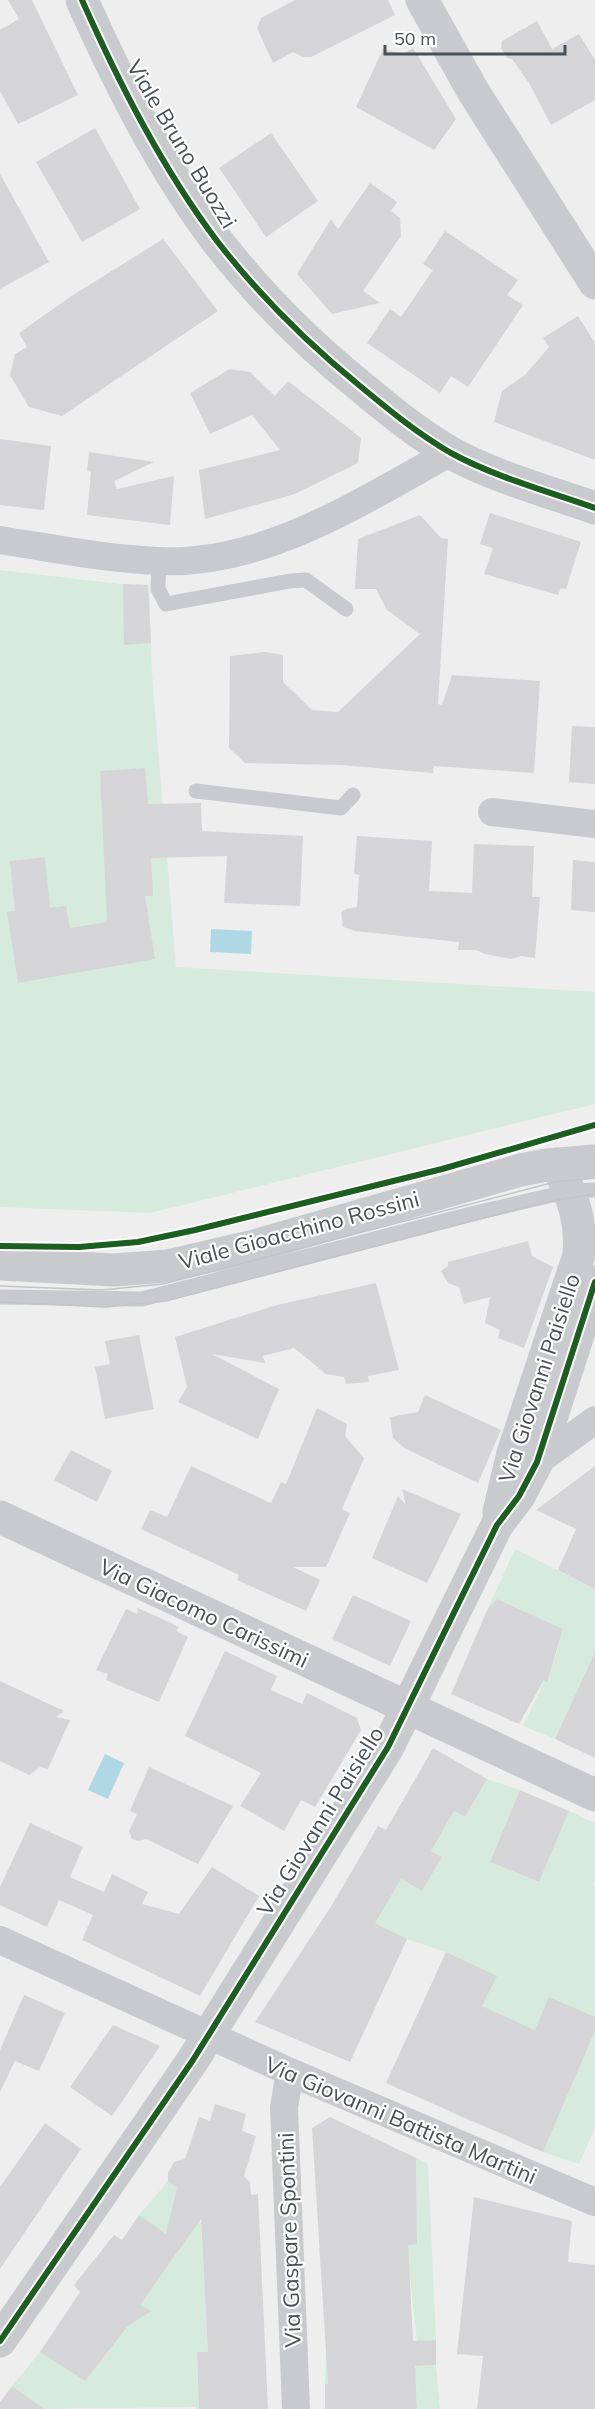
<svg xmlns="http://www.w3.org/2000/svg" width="595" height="2409" font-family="Mulish,sans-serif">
<rect width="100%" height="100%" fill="#efeeee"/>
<path fill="#d6ebde" d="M0,570L120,584L149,585L152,673L176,967L595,992V1104L150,1213L0,1207Z
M515,1549L595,1589V1652L555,1739L523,1726L555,1658L563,1629L497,1599L488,1608Z
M487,1779L520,1790L490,1862L539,1882L569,1811L595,1823V1879L593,1884L595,1885V2017L535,2030L524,2025L481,2125L449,2112L495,2012L482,2006L496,1976L446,1952L407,1939L333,1902L351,1874L390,1897L401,1879L422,1891L442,1857L431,1851L454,1811L465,1817Z
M595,2031V2128L579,2164L543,2152Z
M416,2158L428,2164L436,2340L417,2341L410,2278L322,2281L319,2249L417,2244Z
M168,2181L177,2188L185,2205L201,2223L208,2352L197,2353L198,2387L214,2409H197L196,2407L44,2409L12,2386L40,2352L85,2381L178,2252V2245L139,2215Z
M326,2350L418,2366L436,2365L440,2409H417L416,2382L325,2384Z"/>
<path fill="#afd8e4" d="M211,929L252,931L251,954L210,952Z
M105,1754L124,1763L108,1799L88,1790Z"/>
<path fill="#d5d5d7" d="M8,0H32L78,95L18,124L0,91V30L19,19Z
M295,0H388L395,15L311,57H303L293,52L273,63L257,28L261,18Z
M537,21L552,49L579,34L595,60V100L551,125L529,83L512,59L507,58L501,48L502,41Z
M413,48L456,119L434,150L356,107L383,49L404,54Z
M95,128L140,209L82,242L36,162Z
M271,133L318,201L266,237L219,168Z
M0,174L49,262L0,289Z
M370,183L397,202L391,211L400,218L401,236L363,291L380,303L332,314L297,274L331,219L338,229Z
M445,231L518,280L507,295L523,305L468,387L451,376L440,393L367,343L390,309L401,317L433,270L423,264Z
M163,239L218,311L62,416L29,407L10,375L15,354L27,347L19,333L70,297Z
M578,316L595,343V460L494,422L502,391L525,375L549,347L543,338Z
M230,369L250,372L275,396L288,381L361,438L358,463L295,494L205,519L199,470L280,450L252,415L210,434L190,393Z
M0,439L51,446L44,510L0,505Z
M89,452L154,462L114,481L117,489L174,476L170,525L87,515L91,472L87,471Z
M490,513L581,542L566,589L561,588L558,595L484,574L493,548L480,544Z
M420,515L441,538L448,539L438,704L442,705L452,675L540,681L534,773L434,766L433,773L341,765L245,763L229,748L230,656L265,652L283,655V682L312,710L338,712L420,634L387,610L376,589H355L358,539Z
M123,584L148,585L151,643L124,645Z
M572,726L595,727V784L569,782Z
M145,768L148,804L201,803L202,831L303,836L300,906L224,903L227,856L151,858L153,896H145L155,959L18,983L7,912L15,911L10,861L45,857L50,908L66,906L70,928L107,922L100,771Z
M357,836L432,841L429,891L472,893L474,844L534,846L532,897H540L535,958L521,956L512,959L485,954L476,950H458L459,942L355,931L343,927L341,913L346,909L357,907L359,875L354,874Z
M573,860L595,862V912L571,910Z
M528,1241L532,1256L553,1267L524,1348L498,1338L500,1330L485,1323L490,1297L464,1304L459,1287L448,1283L441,1271L448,1266V1262Z
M376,1283L399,1370L368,1376L369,1382L346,1384L344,1377L326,1374L294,1348L263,1356L265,1363L212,1354L279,1389L258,1439L178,1402L187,1387L175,1337L277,1305Z
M139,1335L154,1409L105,1419L95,1367L110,1364L105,1341Z
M425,1395L501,1430L478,1483L404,1448L393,1438L390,1417L418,1412Z
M317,1408L347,1424L345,1436L364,1458L342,1509L350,1513L326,1567H293L320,1580L306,1611L237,1580L239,1575L141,1529L150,1510L167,1517L191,1466L271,1503L281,1482L286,1484Z
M71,1450L112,1471L97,1502L54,1480Z
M595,1466V1589L558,1570L576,1529L536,1510Z
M402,1489L461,1514L427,1583L372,1558L398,1496L406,1505Z
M353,1595L411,1621L390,1666L332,1639Z
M497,1599L563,1629L547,1682L544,1680L519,1724L451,1694L488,1608Z
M138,1608L179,1627L176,1631L188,1637L159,1702L106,1680L108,1674L96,1670L126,1609L137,1614Z
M225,1651L277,1676L271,1690L302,1704L307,1693L357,1718L361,1730L315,1807L301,1800L284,1831L240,1806L261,1773L185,1736Z
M595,1652V1758L555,1739Z
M0,1681L64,1711L56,1717L70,1720L48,1769L40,1767L29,1775L0,1761Z
M433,1748L487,1779L465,1817L454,1811L431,1851L442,1857L422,1891L401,1879L375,1923L407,1939L350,2062L255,2022L334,1902L378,1826L386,1830Z
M149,1767L233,1806L198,1864L146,1839L138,1841L132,1839L129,1831L137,1814L130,1811Z
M520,1790L569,1811L539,1882L490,1862Z
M30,1823L83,1847L70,1877L104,1892L112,1874L148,1892L142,1904L179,1914L212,1867L259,1896L200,1996L82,1940L93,1915L59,1900L47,1927L0,1905V1887Z
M446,1952L497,1976L482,2006L535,2030L549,1997L595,2017V2031L543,2152L386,2083Z
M24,1995L65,2013L39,2071L15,2061L0,2092V2050Z
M113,2025L160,2046L112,2116L70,2087Z
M215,2104L246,2114L242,2131L256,2136L244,2176L250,2182L251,2195L258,2194L268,2409H199L197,2352H208L201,2219L140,2305L151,2311L127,2327L85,2381L40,2352L80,2292L74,2285L114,2235L122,2240L139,2215L166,2234L177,2188L168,2181V2173L174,2162L185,2159L199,2117L210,2121Z
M330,2117L416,2158L417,2244L408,2245L413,2341L436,2340V2365L415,2366L417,2409H325V2384H328L312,2128Z
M45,2123L81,2149L0,2269V2187Z
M474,2197L572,2221L568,2262L595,2265V2409H477L483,2356L457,2354Z
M12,2386L44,2409H0V2402Z"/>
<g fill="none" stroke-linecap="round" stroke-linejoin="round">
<path stroke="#c9cacd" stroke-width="15" d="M159,561L158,589L166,604L290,581L306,580L346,609
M196,791L341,808L353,795
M0,1297L142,1299L471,1214L570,1191L595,1190"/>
<path stroke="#c9cacd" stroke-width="28" d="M0,540C52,548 106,559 159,561C264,566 362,501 451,452
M492,812L595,824
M537,1462L595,1420
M0,1940L290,2072L595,2202
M290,2072L284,2107L296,2409"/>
<path stroke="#c9cacd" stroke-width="33" d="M82,0C119,83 162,168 217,241C259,295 307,343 360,386C389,410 418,434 451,453C495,477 547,491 595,508
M422,0L473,91L595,283
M0,1264L114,1270L167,1266L254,1246L521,1170L546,1165L595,1161
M499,1512L513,1453L579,1255C582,1221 572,1193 556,1164
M0,1517L595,1795
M0,2341L193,2060L388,1747L497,1525L519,1496L537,1462L595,1282"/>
<path stroke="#c4c4c6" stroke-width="1.5" d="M0,1286L102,1290L163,1284L555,1182L595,1178
M0,1302L106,1307L166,1301L545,1202L595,1194"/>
<defs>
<path id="cycleway" d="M82,0C119,83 162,168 217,241C259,295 307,343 360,386C389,410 418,434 451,453C495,477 547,491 595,508
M0,1246L79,1247L138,1242L195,1230L442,1169L595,1125
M0,2341L193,2060L388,1747L497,1525L519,1496L537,1462L595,1282"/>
</defs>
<use href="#cycleway" stroke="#fff" stroke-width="10"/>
<use href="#cycleway" stroke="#1b5e20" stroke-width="6"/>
</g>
<g text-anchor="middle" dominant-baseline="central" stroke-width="4.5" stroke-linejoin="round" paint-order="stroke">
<g font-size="22" fill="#485058" stroke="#fff">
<text transform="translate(182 144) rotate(59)">Viale Bruno Buozzi</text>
<text transform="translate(299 1230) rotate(-15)">Viale Gioacchino Rossini</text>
<text transform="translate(539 1378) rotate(-72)">Via Giovanni Paisiello</text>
<text transform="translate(204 1613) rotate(25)">Via Giacomo Carissimi</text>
<text transform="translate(320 1821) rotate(-58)">Via Giovanni Paisiello</text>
<text transform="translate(401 2120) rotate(23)">Via Giovanni Battista Martini</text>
<text transform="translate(289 2240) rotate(-92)">Via Gaspare Spontini</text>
</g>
</g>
<path d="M385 45v9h180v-9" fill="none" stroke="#485058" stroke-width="3"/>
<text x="394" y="45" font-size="18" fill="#485058" stroke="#ffffff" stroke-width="4.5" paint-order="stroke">50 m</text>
</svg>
